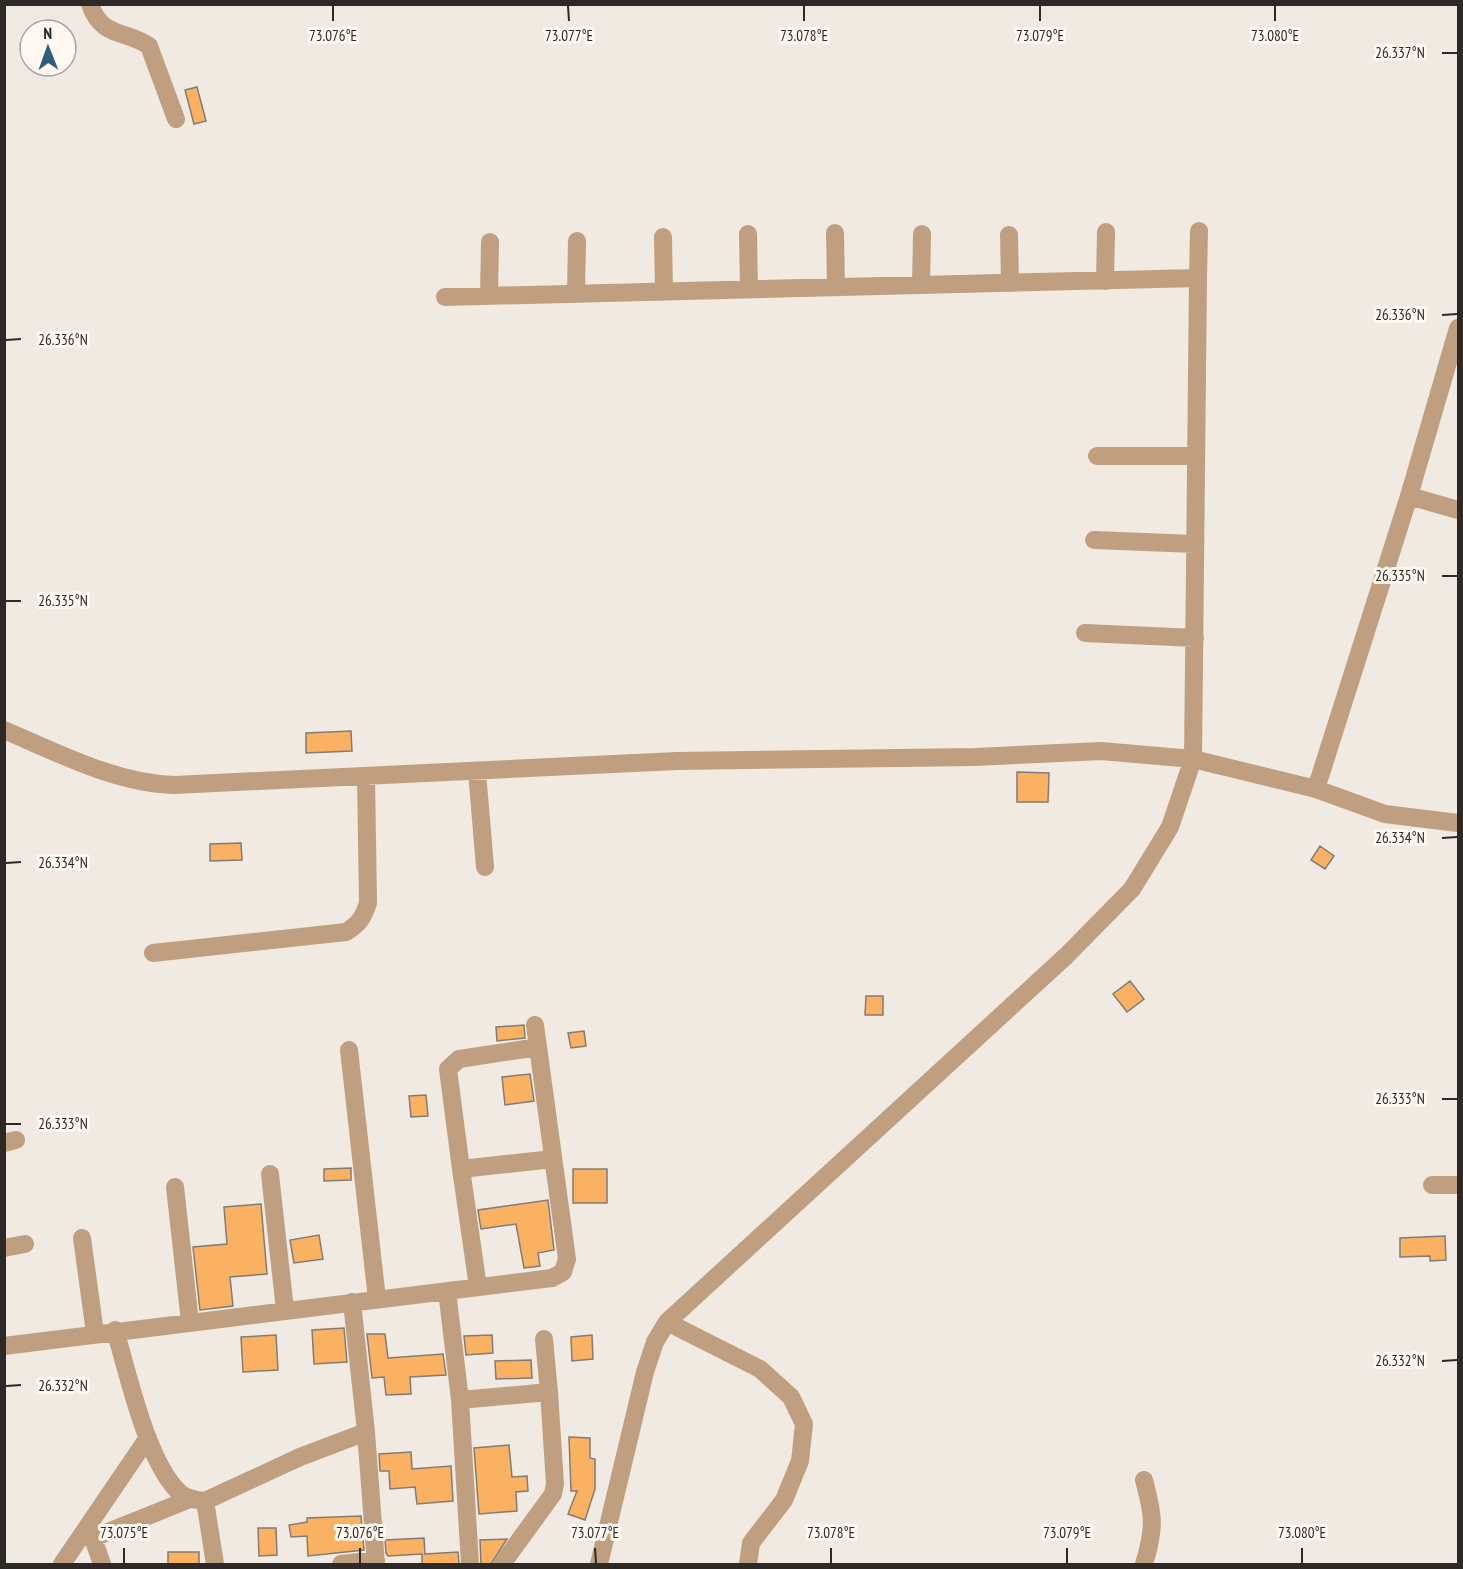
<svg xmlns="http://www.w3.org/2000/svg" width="1463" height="1569" font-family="'PT Sans Narrow',sans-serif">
<rect width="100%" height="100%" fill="#f1eae3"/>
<path fill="#fab161" stroke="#827c76" stroke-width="1.5" d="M197,87L206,121L194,124L185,90Z
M351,731L352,751L306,753V733Z
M1017,772L1049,773L1048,802H1017Z
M241,843L242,860L210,861V844Z
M1320,846L1334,856L1325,869L1311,860Z
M1130,981L1144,999L1127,1012L1113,994Z
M866,996H883V1015H865Z
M524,1025L525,1038L497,1041L496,1027Z
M584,1031L586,1046L571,1048L568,1033Z
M530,1074L534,1101L505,1105L502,1077Z
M426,1095L428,1116L411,1117L409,1096Z
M351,1168V1180L324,1181V1169Z
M573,1169H607V1203H573Z
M548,1200L554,1250L538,1253L540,1266L524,1268L516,1224L481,1229L478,1210Z
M261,1204L267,1274L230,1277L233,1306L200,1310L193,1247L227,1244L224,1207Z
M319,1235L323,1259L294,1263L290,1240Z
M1445,1236L1446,1260L1430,1261V1256L1400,1257V1238Z
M344,1328L347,1362L314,1364L312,1330Z
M367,1334H385L388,1358L443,1354L446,1375L410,1377L411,1394L386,1395L384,1377L372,1378Z
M276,1335L278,1370L243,1372L241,1337Z
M492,1335L493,1353L466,1355L464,1336Z
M592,1335L593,1359L572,1361L571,1337Z
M531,1360L532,1378L496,1379L495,1361Z
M569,1437L590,1438V1458L595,1459V1489L585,1520L568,1514L577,1491H571Z
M509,1445L512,1477L527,1476L528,1491L516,1492L517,1511L479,1514L474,1448Z
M411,1452L412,1469L451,1466L453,1501L417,1504L415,1487L390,1489L389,1471H380L379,1454Z
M361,1516L364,1550L308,1556L307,1536L291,1537L289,1525L307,1522V1518Z
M258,1528H276L277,1555L259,1556Z
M424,1538L425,1554L458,1552L459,1564H422V1554L388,1556L386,1553L385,1540Z
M507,1539L491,1564H481L480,1540Z
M168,1552H199V1564H168Z"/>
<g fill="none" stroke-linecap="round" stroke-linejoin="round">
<path stroke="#bf9f7f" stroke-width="18" d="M90,4C101,38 126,30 149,46L176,119
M835,233L836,287
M748,234L749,289
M1009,235L1010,283
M663,237L664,291
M1198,278L1199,231
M1105,281L1106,232
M921,285L922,234
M576,294L577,241
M489,296L490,242
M445,297L1198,278L1193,759L1170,827L1132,889L1066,956L667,1322L655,1342L645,1372L599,1564
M1097,456H1196
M1409,496L1458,510
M1094,540L1195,544
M1085,633L1195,638
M4,730C58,753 115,783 174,785L677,761L975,757L1101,751L1193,759L1316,789L1385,814L1458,823
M477,772L485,867
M1316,789L1409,496L1458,328
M153,953L346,932C359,924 363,918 368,903L366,776
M349,1050L377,1299
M4,1143L16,1140
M461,1169L448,1069L459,1059L538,1047
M270,1174L285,1310
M1432,1185H1458
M175,1187L190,1322
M82,1238L95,1333
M4,1248L25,1244
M478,1287L461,1169L553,1159
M447,1291L460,1400L470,1564
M352,1302L366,1432L376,1564
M667,1322L760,1369L791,1397L804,1424L800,1461L784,1500L751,1543L748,1564
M115,1330C128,1373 147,1463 180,1493C187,1499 196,1500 205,1501
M544,1339L549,1392
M4,1346L552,1278L563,1272L567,1259L535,1025
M460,1400L549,1392L555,1484L553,1494L502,1564
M89,1527L102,1564
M93,1538L190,1499
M62,1564L147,1439
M215,1564L205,1501L300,1457L366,1432
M341,1564L376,1560
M1144,1564C1155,1528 1154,1517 1144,1480"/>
</g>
<path fill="none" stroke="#2c2926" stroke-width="2" d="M333,6V21M568,6L569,21M804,6V21M1040,6V21M1275,6V21M1442,53H1457M1442,315L1457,314M6,340L21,339M1442,576H1457M6,601H21M1442,838L1457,837M6,863L21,862M1442,1099H1457M6,1124H21M1442,1361L1457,1360M6,1386L21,1385M124,1548V1563M360,1548V1563M595,1548L596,1563M831,1548V1563M1067,1548V1563M1302,1548V1563"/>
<g font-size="15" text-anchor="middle" fill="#2c2926" stroke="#fff7f0" stroke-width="6" stroke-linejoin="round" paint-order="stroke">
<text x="333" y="41">73.076°E</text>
<text x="569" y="41">73.077°E</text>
<text x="804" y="41">73.078°E</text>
<text x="1040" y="41">73.079°E</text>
<text x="1275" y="41">73.080°E</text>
<text x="1400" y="58">26.337°N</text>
<text x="1400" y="320">26.336°N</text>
<text x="63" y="345">26.336°N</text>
<text x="1400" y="581">26.335°N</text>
<text x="63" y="606">26.335°N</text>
<text x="1400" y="843">26.334°N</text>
<text x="63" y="868">26.334°N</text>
<text x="1400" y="1104">26.333°N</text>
<text x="63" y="1129">26.333°N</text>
<text x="1400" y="1366">26.332°N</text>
<text x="63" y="1391">26.332°N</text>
<text x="124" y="1538">73.075°E</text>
<text x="360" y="1538">73.076°E</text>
<text x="595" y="1538">73.077°E</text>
<text x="831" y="1538">73.078°E</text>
<text x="1067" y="1538">73.079°E</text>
<text x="1302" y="1538">73.080°E</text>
</g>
<rect width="1463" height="1569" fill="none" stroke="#2c2926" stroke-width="12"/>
<g transform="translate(48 48) rotate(359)"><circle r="28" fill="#fff7f0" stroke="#aba59f" stroke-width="1.5"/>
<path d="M0-4.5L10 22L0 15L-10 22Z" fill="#2e607e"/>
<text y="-9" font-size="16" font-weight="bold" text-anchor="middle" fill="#2c2926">N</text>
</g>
</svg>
